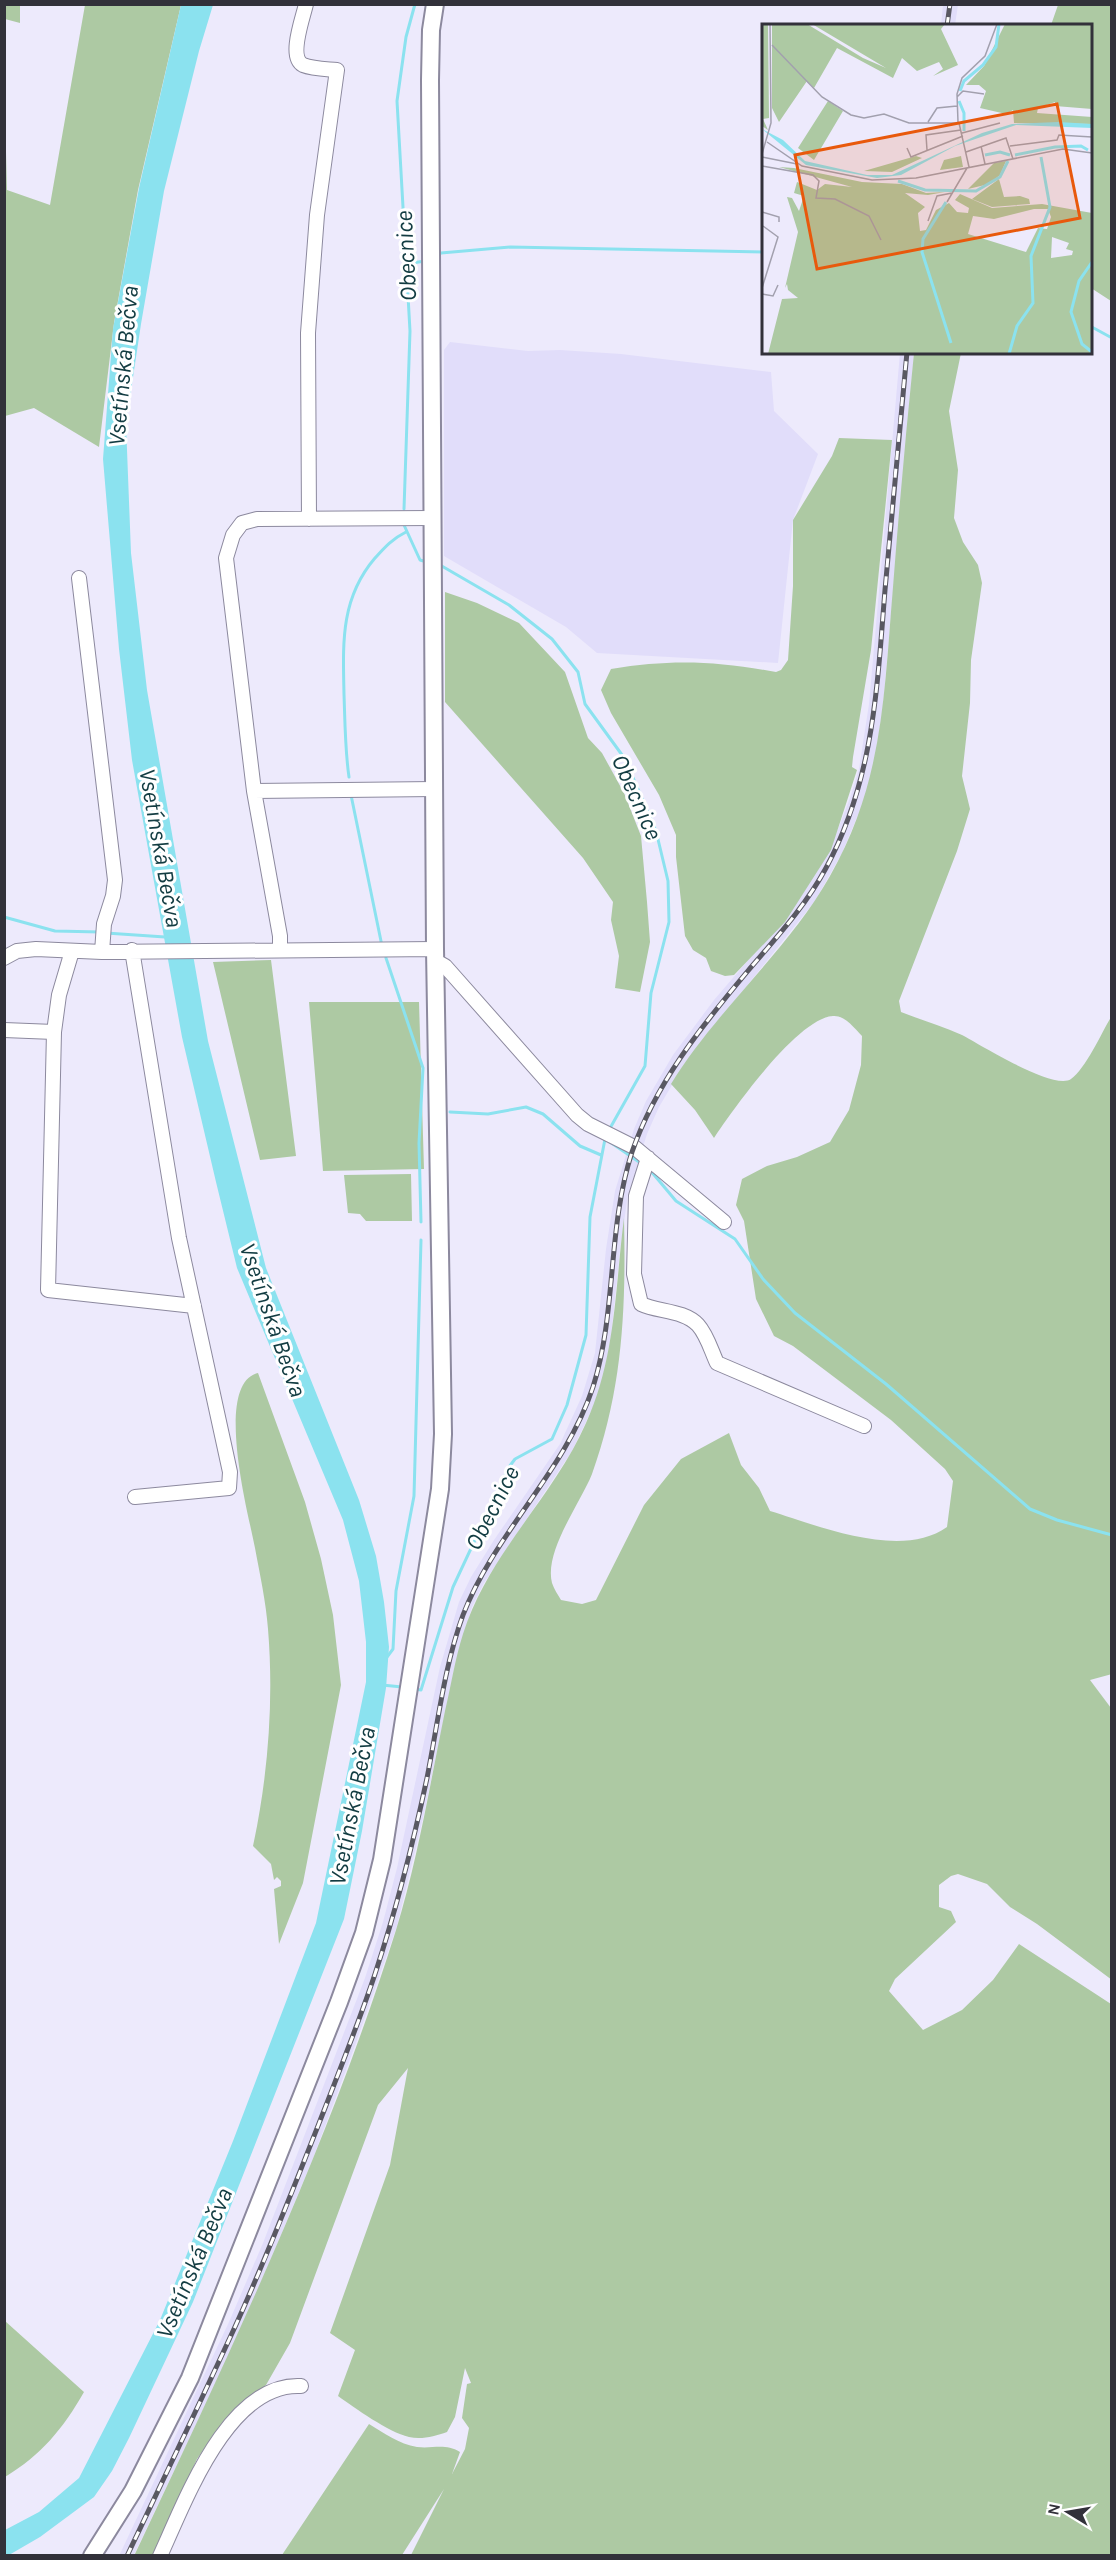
<svg xmlns="http://www.w3.org/2000/svg" width="1116" height="2560" font-family="Karla,sans-serif">
<rect width="100%" height="100%" fill="#edeafc"/>
<path fill="#e1ddfa" d="M943,5H958L955,25H941Z
M450,342L528,351L560,350L621,354L771,372L774,411L818,454L793,520L778,663L597,653L566,627L444,556V350Z
M900,353H914L883,706L873,773L863,803L842,853L815,901L685,1063L659,1107L647,1134L628,1194L620,1251L609,1356L596,1401L572,1451L484,1583L472,1607L454,1670L424,1814L397,1926L352,2054L312,2161L242,2328L134,2555L119,2556L229,2322L263,2243L365,1978L383,1922L397,1868L440,1667L459,1602L471,1577L494,1540L560,1444L582,1396L595,1353L606,1249L615,1191L634,1129L646,1101L673,1055L714,1000L786,916L838,829L850,798L859,769L869,704Z"/>
<path fill="#adc9a3" d="M4,5H20V23L5,19Z
M85,5H181L138,190L114,323L99,447L34,408L5,416L4,75L7,190L50,205Z
M1058,5H1111V301L1091,288L1090,26L1051,25Z
M914,353H961L949,411L958,470L954,518L963,542L978,565L982,583L971,660L970,703L962,776L970,809L957,851L899,1001L901,1012C921,1020 942,1026 962,1035C981,1045 1054,1091 1071,1079C1086,1068 1101,1034 1111,1017L1112,1674L1090,1680L1111,1708L1112,1980L1037,1924L1010,1907L987,1884L958,1874L951,1876L939,1885V1907L951,1911L956,1922L895,1979L889,1991L923,2030L962,2010L993,1980L1019,1944L1111,2004V2555H411L444,2489L402,2555H282L369,2424C384,2433 399,2444 417,2447C433,2449 445,2443 460,2452L452,2474L465,2449L469,2428L462,2418L467,2384L471,2383L465,2368L455,2417L447,2432C435,2436 422,2440 409,2437C388,2432 355,2408 338,2396L355,2350L330,2333L390,2165L408,2068L378,2105L290,2343L266,2385L222,2423L197,2459L154,2555L134,2556C231,2351 328,2146 396,1930C418,1859 430,1784 445,1711C451,1686 455,1659 463,1634C488,1554 553,1498 586,1423C616,1357 615,1288 624,1218C626,1308 623,1388 592,1474C580,1504 544,1551 552,1583C554,1589 558,1595 561,1600L582,1604L596,1600L644,1505L681,1459L729,1433L741,1465L759,1488L770,1511C819,1526 901,1560 947,1527L953,1481L945,1469L891,1420L793,1346L774,1336L756,1299L744,1221L736,1205L742,1179L767,1166L797,1157L830,1142L849,1110L861,1065L862,1036C854,1028 845,1015 833,1016C798,1018 734,1108 714,1138L695,1110L671,1084C717,1009 787,952 830,876C884,781 884,692 893,587C899,509 906,431 914,353Z
M839,438L892,440L871,650L853,757L852,767L857,770L831,850L785,922L734,975L725,976L711,971L706,958L693,950L685,936L676,857V835L659,795L611,713L601,690L611,669C671,659 716,661 776,672L781,670L788,660L793,586V520L832,456Z
M445,592L477,603L519,623L565,672L588,738L602,753L624,793L641,836L647,902L650,942L640,992L615,988L619,956L611,920L613,902L583,858L445,702Z
M271,960L296,1156L260,1160L213,962Z
M309,1002H419L424,1169L323,1171Z
M411,1174L412,1221H366L360,1214L348,1213L344,1175Z
M258,1373L305,1502L321,1559L333,1615L341,1685L303,1883L279,1944L274,1889L281,1886V1881L277,1877L274,1880L271,1864L253,1846C268,1776 274,1701 268,1629C266,1602 260,1575 255,1548C249,1516 213,1384 258,1373Z
M5,2321L84,2392C63,2429 41,2455 5,2477Z"/>
<path fill="#8be2ef" d="M181,5H213L199,51L164,191L141,324L126,424L131,553L147,690L208,1041L266,1268L359,1500L376,1556L384,1602L389,1647L386,1688L362,1831L344,1919L193,2302L129,2438L112,2471L94,2497L40,2537L9,2555L5,2556V2530L39,2512L79,2478L160,2320L233,2141L316,1923L366,1682V1642L359,1581L343,1520L237,1268L216,1182L182,1037L132,760L119,649L103,459L113,329L139,188Z"/>
<g fill="none" stroke-linecap="round" stroke-linejoin="round">
<path stroke="#8be2ef" stroke-width="3" d="M437,256L441,253L510,247L764,252
M406,264L425,261
M1090,326L1112,338
M404,509L410,331L397,101L406,37L415,4
M404,525L420,560L427,562
M440,565L509,605L552,639L578,672L585,704L625,759L656,831L668,881L669,922L651,993L645,1066L609,1130
M349,777C345,750 345,722 344,694C343,644 340,599 375,558C385,547 392,539 406,532
M351,795L382,946
M4,917L55,931L100,932
M106,933L165,937
M386,958L423,1068L419,1143L421,1222
M450,1112L488,1114L526,1107L543,1114L580,1146L601,1155
M610,1142L642,1164
M650,1170L676,1201L735,1239L763,1279L795,1313L886,1384L1030,1509L1057,1520L1112,1535
M387,1657L393,1649L396,1591L414,1496L421,1240
M382,1685L402,1687
M415,1689L421,1690L453,1587L509,1467L515,1459L552,1439L567,1405L586,1335L590,1217L605,1139"/>
<defs>
<path id="minor" d="M306,4C303,18 288,57 303,65C313,69 327,69 337,70L317,215L308,333L309,519
M79,578L115,880L113,896L104,924L102,952
M254,791L435,789
M132,950L179,1238L230,1472L229,1488L135,1497
M280,950V936L254,791L226,558L233,535L242,523L257,519L433,518
M72,951L59,995L54,1032L48,1290L194,1306
M4,958L17,951L36,949L102,952L435,949
M436,961L445,966L577,1115L588,1124L634,1147L724,1222
M4,1030L54,1032
M648,1158L636,1196L634,1274L641,1304C658,1312 684,1310 698,1325C707,1335 711,1350 717,1363L864,1426
M160,2556C185,2502 228,2382 301,2386"/>
<path id="major" d="M92,2556L133,2491L190,2378L339,2002L364,1933L382,1860L440,1489L443,1434L435,949L430,80L431,30L435,4"/>
</defs>
<use href="#minor" stroke="#8c899e" stroke-width="16"/>
<use href="#major" stroke="#8c899e" stroke-width="20"/>
<use href="#minor" stroke="#fff" stroke-width="14"/>
<use href="#major" stroke="#fff" stroke-width="16"/>
<defs>
<path id="rail" d="M947,26L950,4
M127,2556C163,2480 199,2405 234,2329C267,2257 296,2182 325,2108C342,2064 360,2019 375,1974C396,1910 413,1844 427,1778C438,1723 444,1667 463,1615C495,1532 565,1472 593,1387C617,1311 607,1229 632,1152C656,1083 700,1028 747,972C775,939 805,907 826,868C874,779 877,688 885,590C892,511 899,432 907,352"/>
</defs>
<use href="#rail" stroke="#595862" stroke-width="5"/>
<use href="#rail" stroke="#fff" stroke-width="3" stroke-dasharray="9" stroke-linecap="butt"/>
</g>
<g text-anchor="middle" dominant-baseline="central" stroke-width="6" stroke-linejoin="round" paint-order="stroke">
<g font-size="24" font-style="italic" fill="#123c42" stroke="#fff">
<text transform="translate(406 256) rotate(-93)">Obecnice</text>
<text transform="translate(123 366) rotate(-85)">Vsetínská Bečva</text>
<text transform="translate(637 797) rotate(66)">Obecnice</text>
<text transform="translate(161 848) rotate(80)">Vsetínská Bečva</text>
<text transform="translate(273 1320) rotate(71)">Vsetínská Bečva</text>
<text transform="translate(492 1508) rotate(-63)">Obecnice</text>
<text transform="translate(352 1806) rotate(-79)">Vsetínská Bečva</text>
<text transform="translate(194 2263) rotate(-67)">Vsetínská Bečva</text>
</g>
</g>
<g transform="translate(762 24)">
<rect width="330" height="330" fill="#edeafc"/>
<path d="M0,0H6L7,94L1,95L6,106L0,102ZM10,0H45L101,34L124,44L50,0H183L179,5L196,41L171,52L181,45L177,38L155,47L140,34L131,54L75,24L52,64L45,57L17,98L10,84ZM243,0H330V85L293,82V78L276,84L275,89L330,93V100L252,99L251,86L244,90L218,84L224,67L217,61H204L222,42ZM66,77L81,87L52,136L36,124ZM154,132L160,134L130,148L102,147ZM199,132L201,143L178,146L182,136ZM244,137L238,151L227,160L206,165L232,139ZM17,143L32,144L100,158L140,160L164,169L183,168L166,171L143,169L163,183L156,189L158,207L164,206L174,186L187,179L195,188L206,189L207,184L193,176L198,170L230,184L280,180L330,189V330H6L20,275L36,274L26,266L25,260L23,264L36,208L25,173L30,174L37,187L42,172L32,169L35,158L55,166L63,160L90,163ZM272,185H286L289,193L285,205L276,204L264,228L206,210L211,192L232,195ZM290,213L307,219L304,225L311,227L310,231L289,234ZM237,155L242,173L258,172L267,175L268,180L230,183L210,175Z" fill="#adc9a3" fill-rule="evenodd"/>
<path d="M296,98L330,100V104L254,101L193,122L139,151L115,154L44,141L0,105L21,116L43,137L105,151H130L220,109L250,100Z" fill="#8be2ef"/>
<path fill="none" stroke="#8be2ef" stroke-width="3" d="M198,67L202,57L221,41L234,23L237,0M197,77L202,89V107M223,131L238,128L248,131M253,131L293,123L319,122L326,126M136,157L163,166L214,167L238,153L246,137M184,178L161,215L160,228L189,319M330,238L317,257L309,288L320,320L330,328M247,330L255,302L271,279L269,232L288,183L279,133"/>
<path fill="none" stroke="#a2a0ae" stroke-width="1.5" d="M10,21L60,73L89,91L102,94L122,90L147,99H197L207,143M195,73L201,67L222,70M166,98L175,84L195,82M196,98L195,70L200,54L223,32L235,0M200,109L238,99M5,118L40,142L110,156L154,154L301,125L330,129M219,122L223,140M248,122L295,116L297,111L330,113M145,124L149,133L201,112M165,126L164,111L199,106M204,128L244,114L251,135M0,130L9,99L8,0M0,133L35,140M0,142L51,151L57,157L54,174L73,175L107,192L119,216M185,178L205,144M0,188L17,193V198M166,197L175,172L190,169M0,264L16,213L1,202M0,270L11,272L16,261"/>
<path fill="#e8590c" fill-opacity="0.15" stroke="#e8590c" stroke-width="3" d="M295,80L318,194L55,245L33,131Z"/>
<rect width="330" height="330" fill="none" stroke="#32313a" stroke-width="3"/>
</g>
<rect width="1116" height="2560" fill="none" stroke="#32313a" stroke-width="12"/>
<g transform="translate(1068 2512) rotate(281)" stroke="#ffffff" stroke-width="4.5" paint-order="stroke">
<path d="M0-4.5L10 22L0 15L-10 22Z" fill="#32313a"/>
<text y="-9" font-size="16" font-weight="bold" text-anchor="middle" fill="#32313a">N</text>
</g>
</svg>
